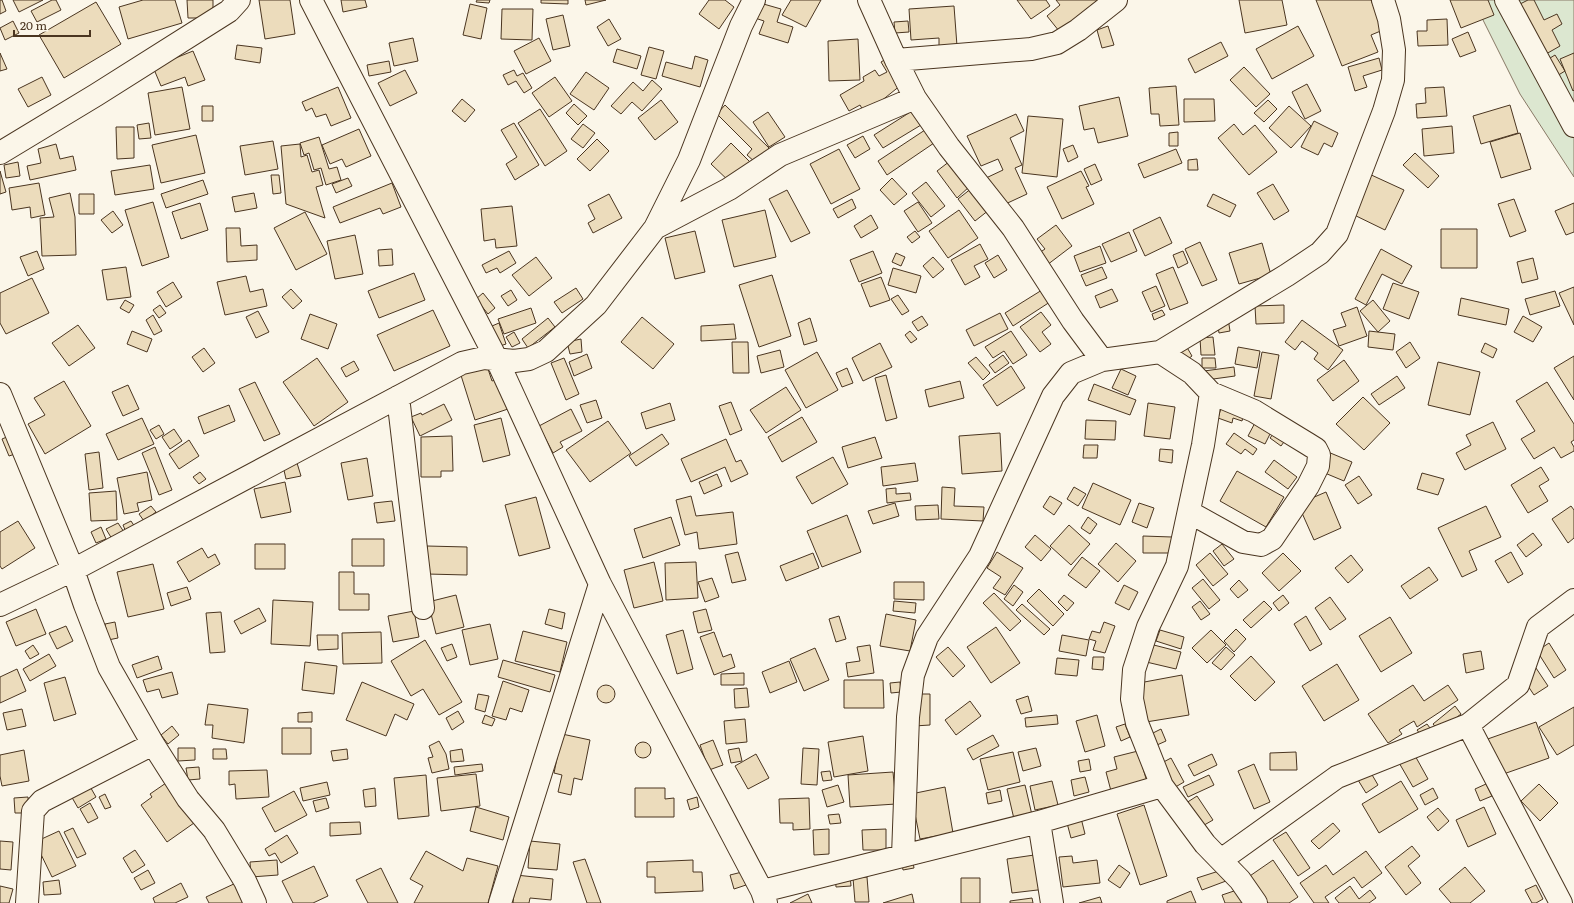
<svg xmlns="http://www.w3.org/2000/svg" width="1574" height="903" font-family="Literata,serif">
<rect width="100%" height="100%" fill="#fbf6e9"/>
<path fill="#dce7d0" stroke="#887966" d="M1473,0H1574V177L1520,94Z"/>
<path fill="#ecdcbc" stroke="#4a3520" d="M0,0H2L6,11L0,14Z
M13,0H43L19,12Z
M52,0H56L61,10L37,22L31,11Z
M143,0H175L182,23L128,39L119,7Z
M187,0H213V18H188Z
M259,0H290L295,34L265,39Z
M341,0H365L367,7L343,12Z
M477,0H490L489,3L476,2Z
M541,0H568V4L541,3Z
M585,0H606L586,5Z
M709,0H725L734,7L719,29L699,14Z
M791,0H821L806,27L782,15Z
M1017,0H1046L1050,6L1031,19Z
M1056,0H1098L1059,31L1047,16L1060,5Z
M1239,0H1282L1287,25L1245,33Z
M1316,0H1371L1383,30L1371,35L1378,52L1342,66Z
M1450,0H1488L1494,15L1461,28Z
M1528,0H1534L1544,20L1557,14L1562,24L1552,30L1560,46L1546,54L1514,7Z
M96,2L121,44L64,78L39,35Z
M760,3L781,9L777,22L793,27L788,43L759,34L764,21L755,18Z
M470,4L487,8L481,39L463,35Z
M954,6L957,46L939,47V38L911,40L909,9Z
M502,9H533L532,40L501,39Z
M563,15L570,46L553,50L546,19Z
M609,19L621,39L608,46L597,27Z
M1447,19L1448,45L1418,46L1417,31H1427V20Z
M13,21L19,33L5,40L0,28Z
M908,21L909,32L895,33L894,22Z
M1108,26L1114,45L1102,48L1097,30Z
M1298,26L1314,56L1272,79L1256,49Z
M1468,32L1476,51L1460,57L1452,39Z
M413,38L418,61L394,66L389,43Z
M539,38L551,61L526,74L514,51Z
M858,39L860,80L829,81L828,41Z
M1221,42L1228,56L1195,73L1188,59Z
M237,45L262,48L260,63L235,59Z
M649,47L664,51L656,79L641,75Z
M617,49L641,56L637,69L613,62Z
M193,51L205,80L188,86L185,77L161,86L153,67Z
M0,53L7,69L0,71Z
M1574,53V90L1573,91L1560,59Z
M1555,55L1565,71L1552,79L1542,63Z
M695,56L708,60L700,87L662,76L666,62L692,69Z
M1379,58L1382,70L1363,76L1367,87L1355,91L1348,67Z
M886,59L901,85L865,114L860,105L849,111L840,95L864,81L863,77L875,70L879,76L887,72L881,62Z
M389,61L391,72L369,76L367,65Z
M1244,67L1270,94L1256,107L1230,80Z
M405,70L417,93L390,106L378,83Z
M514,70L517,76L523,73L532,88L524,93L516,81L508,85L503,75Z
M586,72L609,88L594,110L570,94Z
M42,77L51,95L28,107L18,89Z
M555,77L572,101L549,117L532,93Z
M652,80L662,89L642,111L632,102L621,114L611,106L633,82L643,91Z
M1307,84L1321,111L1305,119L1292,92Z
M1176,86L1179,125L1160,126L1159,114H1151L1149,88Z
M182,87L190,129L155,135L148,93Z
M338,87L351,118L331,126L326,114L316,117L312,108L306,111L302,102Z
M1444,87L1447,116L1417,118L1416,104L1426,103L1425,88Z
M1119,97L1128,136L1098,143L1094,128L1084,130L1079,106Z
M462,99L475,110L465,122L452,111Z
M1184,99H1214L1215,121L1184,122Z
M661,100L678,122L655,140L638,118Z
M1268,100L1277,109L1264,122L1254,113Z
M574,104L587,116L578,125L566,113Z
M725,105L769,148L755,162L747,155L752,149L717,114Z
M1510,105L1518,133L1481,144L1473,116Z
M202,106H213V121H202Z
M1289,106L1311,126L1291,148L1269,128Z
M540,109L567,151L545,166L518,123Z
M912,111L921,125L883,148L874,135Z
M768,112L785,137L769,147L753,122Z
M1016,114L1024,131L1010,138L1022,165L1015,168L1027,194L999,207L986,178L1003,170L998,159L981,166L967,136Z
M1028,116L1063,119L1057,177L1022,173Z
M1314,121L1338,133L1332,147L1324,143L1318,155L1301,147Z
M149,123L151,138L139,139L137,125Z
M514,123L539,165L515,180L506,164L517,157L501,130Z
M583,124L595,133L583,148L571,139Z
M1234,124L1243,135L1255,125L1277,152L1249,175L1218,138Z
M1452,126L1454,153L1424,156L1422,129Z
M116,127H134V158L117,159Z
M359,129L371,156L346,167L342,159L330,164L322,145Z
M925,130L934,143L887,175L878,161Z
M1178,132V146H1169V133Z
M1520,133L1531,169L1501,178L1490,142Z
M196,135L205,173L161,183L152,145Z
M863,136L870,149L855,158L847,145Z
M319,137L329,169L337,167L341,180L326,185L321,168L314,170L309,153L304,155L300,143Z
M597,139L609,151L590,171L577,159Z
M273,141L278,169L245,175L240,146Z
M731,143L752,164L732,184L711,164Z
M56,144L60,159L73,156L76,170L30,180L27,166L41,163L38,149Z
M300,144L301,157L307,155L312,172L319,170L323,185L316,187L325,218L286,204L281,146Z
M1073,145L1078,157L1068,162L1063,149Z
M839,149L860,189L831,204L810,164Z
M1176,149L1182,163L1144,178L1138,164Z
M1415,153L1439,176L1428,188L1403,165Z
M1197,159L1198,170H1188V160Z
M950,161L970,186L957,198L937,171Z
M18,162L20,176L6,178L4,165Z
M1095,164L1102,180L1091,185L1084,169Z
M150,165L154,189L115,195L111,171Z
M0,171L6,192L0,194Z
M1081,171L1089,186L1086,187L1094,204L1062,219L1047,187Z
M1367,173L1404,190L1385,230L1348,212Z
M271,175H279L281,193L273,194Z
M348,178L352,186L336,193L332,184Z
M892,178L907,194L894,205L880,190Z
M203,180L208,194L166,208L161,194Z
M926,182L945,206L931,217L912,193Z
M39,183L45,215L31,218L30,207L12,210L9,188Z
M392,183L401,207L383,214L380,208L340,223L333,207Z
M1273,184L1289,211L1274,220L1257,193Z
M972,188L989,210L975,221L958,199Z
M787,190L810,233L791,242L769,199Z
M70,193L75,217L76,255L42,256L40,218L54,217L49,198Z
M254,193L257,208L235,212L232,197Z
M79,194H94V214H79Z
M609,194L622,218L593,233L588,223L595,219L588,205Z
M1213,194L1236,205L1230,217L1207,206Z
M852,199L856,208L838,218L833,209Z
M1514,199L1526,231L1510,237L1498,204Z
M153,202L169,257L142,266L125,210Z
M918,202L932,223L918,232L904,211Z
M200,203L208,230L181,239L172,212Z
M1574,203V232L1566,235L1555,211Z
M512,206L517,246L496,248L495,239L484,241L481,209Z
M765,210L776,257L734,267L722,220Z
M959,210L978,238L948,258L929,231Z
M113,211L123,225L112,233L101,220Z
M305,212L327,254L296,270L274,228Z
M871,215L878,228L861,238L854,226Z
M1160,217L1172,243L1145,256L1133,230Z
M1056,225L1072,246L1047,265L1039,253L1045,249L1037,239Z
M226,228H240L241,246L257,245V260L227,262Z
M1441,229H1477V268H1441Z
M695,231L705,272L675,279L665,238Z
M915,231L920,237L912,243L907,237Z
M1129,232L1137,251L1111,262L1102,244Z
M355,235L363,274L335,279L327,241Z
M1200,242L1217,280L1202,286L1185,249Z
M1262,243L1271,275L1239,284L1229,253Z
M980,244L988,259L974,266L980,277L965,285L951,260Z
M1100,246L1106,263L1080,272L1074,256Z
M392,249L393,265L379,266L378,250Z
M1381,249L1412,266L1402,284L1382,274L1366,305L1355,299Z
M37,251L44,269L28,276L20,257Z
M509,251L516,263L500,273L497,268L486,273L482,265Z
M873,251L882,273L859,282L850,260Z
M1183,251L1188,263L1178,268L1173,255Z
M896,253L905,257L901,266L892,262Z
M998,255L1007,270L994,278L985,263Z
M536,257L552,278L529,296L512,275Z
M933,257L944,269L933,278L923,266Z
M1533,258L1538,279L1522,283L1517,262Z
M126,267L131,297L107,300L102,270Z
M1102,267L1107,278L1086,286L1081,275Z
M1173,267L1188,303L1170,310L1156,274Z
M893,268L921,276L916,293L888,285Z
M414,273L425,300L379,318L368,291Z
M772,275L791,336L759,347L739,285Z
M246,276L250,292L263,289L267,306L225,315L217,282Z
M881,277L890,300L870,307L861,284Z
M32,278L49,313L6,334L0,323V293Z
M173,282L182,297L166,307L157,292Z
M1393,283L1419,292L1409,319L1383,309Z
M1156,286L1165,306L1151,312L1142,292Z
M1574,287V325L1559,293Z
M576,288L583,299L562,313L554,302Z
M291,289L302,301L293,309L282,297Z
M1112,289L1118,301L1100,308L1095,296Z
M511,290L517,300L508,306L501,296Z
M1042,290L1053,300L1013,326L1005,313Z
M1555,291L1560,306L1530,315L1525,299Z
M483,293L495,308L488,314L476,299Z
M898,295L909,311L902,315L891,299Z
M1461,298L1509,309L1506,325L1458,315Z
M125,300L134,305L129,313L120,308Z
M1373,300L1390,321L1378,332L1360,311Z
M160,305L166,313L159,318L153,310Z
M1284,305V323L1256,324L1255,306Z
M1357,307L1367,336L1339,346L1333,330L1346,326L1341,313Z
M531,308L536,323L504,334L498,319Z
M433,310L450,346L394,371L377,335Z
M1162,310L1165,315L1154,320L1152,314Z
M258,311L269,332L256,338L246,317Z
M1041,312L1051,325L1042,332L1051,344L1040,352L1020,327Z
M1000,313L1008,329L974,346L966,330Z
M310,314L337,324L328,349L301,339Z
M153,315L162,331L154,335L146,320Z
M922,316L928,325L918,331L912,322Z
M1523,316L1542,327L1533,342L1514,332Z
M642,317L674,344L653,369L621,342Z
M548,318L555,327L528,348L522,339Z
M810,318L817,341L804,345L798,323Z
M1228,318L1230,331L1219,333L1217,320Z
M1302,320L1343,350L1328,370L1314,359L1318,353L1302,341L1295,350L1285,342Z
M499,323L506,344L500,346L492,326Z
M734,324L736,339L701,341V326Z
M78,325L95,348L69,366L52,343Z
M132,331L152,339L147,352L127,344Z
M910,331L917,339L911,343L905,335Z
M1011,331L1027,355L1013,364L1004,351L993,358L985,347Z
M1369,331L1395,334L1393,350L1368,347Z
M514,332L520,343L512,347L506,337Z
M1213,337L1215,355H1201L1200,338Z
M581,339L582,352L570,354L567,342Z
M732,342H748L749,373H733Z
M1410,342L1420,358L1406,368L1396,352Z
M880,343L892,367L863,381L852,358Z
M1485,343L1497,349L1493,358L1481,352Z
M1185,344L1192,356L1184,362L1176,350Z
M1238,347L1260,351L1257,368L1235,364Z
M204,348L215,363L203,372L192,357Z
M780,350L784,367L761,373L757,356Z
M817,352L838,390L806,408L785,370Z
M1262,352L1279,355L1271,399L1254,396Z
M587,354L592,368L574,376L569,362Z
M1003,355L1009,363L995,373L989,365Z
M1574,356V400L1554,368Z
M976,357L990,373L983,380L968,363Z
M317,358L348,402L314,426L283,382Z
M564,358L579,394L566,400L551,363Z
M1202,358H1215L1216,368H1202Z
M485,360L492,381L501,378L511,408L475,420L459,369Z
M1344,360L1359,381L1333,401L1317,380Z
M354,361L359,370L346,377L341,368Z
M1438,362L1480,372L1470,415L1428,405Z
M1011,366L1025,388L997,406L983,385Z
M1234,367L1235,376L1206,380L1204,371Z
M847,368L853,383L842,387L836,373Z
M1121,369L1136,376L1128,395L1112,388Z
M886,375L897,418L886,421L875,378Z
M1397,376L1405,388L1379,405L1371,394Z
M64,381L91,426L45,454L28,424L45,415L34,398Z
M960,381L964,398L929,407L925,390Z
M255,382L280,434L264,441L239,389Z
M1547,382L1574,424V440L1571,442L1574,447V451L1561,458L1554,447L1534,459L1521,439L1535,431L1516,401Z
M1094,384L1136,400L1130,415L1088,400Z
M128,385L139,409L123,416L112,392Z
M786,387L801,410L766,433L750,410Z
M1363,397L1390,423L1364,450L1336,424Z
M596,400L602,418L587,423L580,405Z
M731,402L742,430L730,435L719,406Z
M1223,402L1245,409L1242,421L1233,418L1232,423L1218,418Z
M670,403L675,420L646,429L641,413Z
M1148,403L1175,407L1170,439L1144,436Z
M444,404L452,420L420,436L411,417L421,413L422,415Z
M229,405L235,421L204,434L198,417Z
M571,409L582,431L560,442L563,447L553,453L539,426Z
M802,417L817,442L782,462L768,437Z
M142,418L154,444L118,460L106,434Z
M501,418L510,455L483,462L474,425Z
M1257,419L1273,428L1265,444L1248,436Z
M1086,420L1116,421L1115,440L1085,439Z
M608,421L631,453L590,482L566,450Z
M1493,422L1506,449L1465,470L1456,453L1471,445L1466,435Z
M159,425L164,434L156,439L150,430Z
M1278,428L1289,435L1281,446L1270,438Z
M174,429L182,441L170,449L162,437Z
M1000,433L1002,471L962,474L959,436Z
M1234,433L1257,449L1253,455L1245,449L1241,454L1226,444Z
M14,434L21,452L9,456L2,439Z
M662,434L669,444L636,466L629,456Z
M452,436L453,471H441V477H421V437Z
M875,437L882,458L848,468L842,447Z
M726,439L736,462L741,460L748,474L731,482L725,467L691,482L681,459Z
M189,440L199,456L179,469L169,454Z
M1084,445H1098L1097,458H1083Z
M155,447L172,490L159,495L142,453Z
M1160,449L1173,450L1172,463L1159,461Z
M99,452L103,488L89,490L85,454Z
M1328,452L1352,462L1344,481L1320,471Z
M833,457L848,484L812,504L796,477Z
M367,458L373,496L348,500L341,463Z
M1274,460L1297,477L1288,489L1265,472Z
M297,463L301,476L286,479L283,466Z
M915,463L918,481L883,486L881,467Z
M1541,467L1549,480L1539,486L1548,501L1528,513L1511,485Z
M1237,471L1284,497L1266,527L1220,501Z
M147,472L152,500L137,503L139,511L124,514L117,478Z
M200,472L206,479L199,484L193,477Z
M1422,473L1444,479L1438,495L1417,489Z
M717,474L722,486L704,494L699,482Z
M1359,476L1372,495L1358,504L1345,485Z
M285,482L291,512L261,518L254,489Z
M1093,483L1131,500L1120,525L1082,508Z
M942,487L955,488L954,506L984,507L983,521L941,519Z
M1074,487L1086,494L1078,506L1067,499Z
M896,488V494L910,493L911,500L887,503L886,489Z
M116,491L117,520L91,521L89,493Z
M1326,492L1341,528L1314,540L1298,504Z
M691,496L696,516L733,512L737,544L699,549L697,532L685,535L676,500Z
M1050,496L1062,503L1054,515L1043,507Z
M536,497L550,548L519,556L505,505Z
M392,501L395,521L377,523L374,503Z
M895,503L899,516L873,524L868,511Z
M1139,503L1154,508L1147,528L1132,522Z
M938,505L939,519L916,520L915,506Z
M151,506L156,512L144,521L139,514Z
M1486,506L1501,537L1469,551L1477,570L1462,577L1438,528Z
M1571,506L1574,510V538L1568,543L1552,519Z
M847,515L861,552L822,567L807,531Z
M671,517L680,545L643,558L634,529Z
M1088,517L1097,524L1090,534L1081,528Z
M18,521L35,548L2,569L0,566V532Z
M131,521L135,527L126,532L123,525Z
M118,523L124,532L112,539L106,529Z
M1069,525L1090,544L1071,565L1050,546Z
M101,527L106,539L96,543L91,532Z
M1533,533L1542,545L1526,557L1517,545Z
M1035,535L1051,549L1041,561L1025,547Z
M1143,536L1172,537V553H1143Z
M352,539H384V566H352Z
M1116,543L1136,561L1118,582L1098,564Z
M255,544H285V569H255Z
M1222,544L1234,559L1224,566L1213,551Z
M427,546L467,547V575L427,574Z
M202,548L208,558L215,554L220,564L189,582L177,562Z
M738,552L746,580L732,583L725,555Z
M997,552L1023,568L1005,595L993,588L1001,577L987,568Z
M1511,552L1523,574L1508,583L1495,561Z
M813,553L819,568L786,581L780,566Z
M1210,553L1228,574L1213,586L1196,565Z
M1283,553L1301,571L1279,591L1262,573Z
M1351,555L1363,570L1348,583L1335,568Z
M1082,557L1100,571L1086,588L1068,575Z
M654,562L663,601L634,608L624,570Z
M696,562L698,598L666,600L665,563Z
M153,564L164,609L128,617L117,572Z
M1429,567L1438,580L1410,599L1401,586Z
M339,572H354V594H369V610H339Z
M712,578L719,597L705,602L698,582Z
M1203,579L1220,600L1209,609L1192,588Z
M1239,580L1248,590L1238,598L1230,589Z
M894,582H924V600L894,599Z
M1014,585L1023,592L1013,606L1004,599Z
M1124,585L1138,592L1129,610L1115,603Z
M187,587L191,599L171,606L167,593Z
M1039,589L1064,614L1053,626L1027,601Z
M994,593L1021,621L1010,631L983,603Z
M456,595L464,627L436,634L428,602Z
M1064,595L1074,603L1067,611L1058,602Z
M1283,595L1289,603L1279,611L1273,603Z
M1330,597L1346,619L1330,630L1315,608Z
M273,600L313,602L310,646L271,644Z
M894,601L916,603L915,613L893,611Z
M1200,601L1210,614L1201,620L1192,607Z
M1264,601L1272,609L1251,628L1243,620Z
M1022,604L1050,629L1044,635L1016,610Z
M259,608L266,621L241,634L234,621Z
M36,609L46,634L16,646L6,622Z
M549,609L565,613L562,629L545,624Z
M706,609L712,630L698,633L693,612Z
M414,611L419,637L393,642L388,616Z
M221,612L225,652L210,653L206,613Z
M886,614L916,620L910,651L880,646Z
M839,616L846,639L836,642L829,619Z
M1306,616L1322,644L1310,651L1294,624Z
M1390,617L1412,653L1381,672L1359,636Z
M115,622L118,638L108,640L105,624Z
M1104,622L1115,626L1105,653L1093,650L1096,641L1089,639L1092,631L1100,633Z
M490,624L498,659L470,665L462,630Z
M66,626L73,641L57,649L49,633Z
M996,627L1020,663L991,683L967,647Z
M1236,629L1246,639L1234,652L1224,641Z
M683,630L693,669L677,674L666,635Z
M1160,630L1184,637L1181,649L1156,641Z
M1211,630L1226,645L1207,663L1192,648Z
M523,631L567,642L560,672L515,661Z
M381,632L382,663L343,664L342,633Z
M714,632L723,657L731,654L735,667L714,675L700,637Z
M317,635H338V649L318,650Z
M1062,635L1089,640L1086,656L1059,651Z
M425,640L462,702L439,715L423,689L411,696L391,661Z
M1146,643L1181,652L1176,669L1142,661Z
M1549,643L1566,670L1554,678L1537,651Z
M452,644L457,657L447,661L441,648Z
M33,645L39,654L30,659L25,651Z
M870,645L874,673L848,677L846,663L860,661L857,647Z
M948,647L965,666L953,677L936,657Z
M1226,647L1235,655L1221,670L1212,663Z
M815,648L829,680L804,691L790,659Z
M1481,651L1484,669L1466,673L1463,654Z
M49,654L56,666L30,681L23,669Z
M158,656L162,669L137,678L132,665Z
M1251,656L1275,682L1255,701L1230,676Z
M1093,657H1104L1103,670L1092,669Z
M1057,658L1079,660L1077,676L1055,674Z
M503,660L555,675L550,692L498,677Z
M789,661L797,682L770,693L762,672Z
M305,662L337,666L334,694L302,690Z
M1337,664L1359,700L1324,721L1302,686Z
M1536,668L1548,686L1534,695L1522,677Z
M17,669L26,691L0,703V677Z
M172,672L178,694L162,698L159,689L147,692L143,680Z
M744,673V685H721V674Z
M1182,675L1189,715L1146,722L1139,683Z
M65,677L76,714L54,721L44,683Z
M844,680H883L884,708H844Z
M503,681L529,690L522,712L510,708L506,720L492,716Z
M362,682L414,704L407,720L395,714L386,736L346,720Z
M900,682L901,692L891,693L890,683Z
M597 694a9 9 0 1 1 18 0a9 9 0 1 1-18 0Z
M1413,685L1424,701L1448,685L1458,700L1417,727L1414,721L1399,730L1402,734L1388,743L1368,714Z
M747,688L749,707L735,708L734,689Z
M478,694L489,696L485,712L475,709Z
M914,694H930V725L914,726Z
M1028,696L1032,711L1021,714L1016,700Z
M970,701L981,716L956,735L945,720Z
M208,704L248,709L244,743L212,738L213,725H205Z
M1455,706L1461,714L1439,731L1433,724Z
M1574,707V745L1557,755L1539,727Z
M22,709L26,726L7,730L3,713Z
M458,711L464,722L452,730L446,718Z
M312,712V722H298V713Z
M485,715L495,719L492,726L482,723Z
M1057,715L1058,724L1026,727L1025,718Z
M1097,715L1105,746L1085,752L1076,721Z
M745,719L747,742L726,744L724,721Z
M1536,722L1549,758L1495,777L1482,741Z
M1125,724L1130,737L1121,741L1116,727Z
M1427,724L1433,732L1423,738L1417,730Z
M172,726L179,735L168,744L161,735Z
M282,728H311V754H282Z
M1161,729L1166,741L1157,745L1151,734Z
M562,734L590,740L582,780L574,778L571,795L558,792L562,775L554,773Z
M993,735L999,746L973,760L967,749Z
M863,736L868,771L834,777L828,742Z
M713,740L723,765L709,770L700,745Z
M439,741L446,754L449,769L432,773L428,758L433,757L429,746Z
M635 750a8 8 0 1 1 16 0a8 8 0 1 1-16 0Z
M178,748H195V760L178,761Z
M739,748L742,761L731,763L728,750Z
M803,748L819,749L817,785L801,784Z
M1036,748L1041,766L1023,771L1018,752Z
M213,749H226L227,759H213Z
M347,749L348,759L333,761L331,751Z
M462,749L464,761L451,762L450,751Z
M24,750L29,781L2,786L0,776V755Z
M1138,751L1147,782L1111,791L1106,772L1117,769L1114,757Z
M1013,752L1020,782L988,790L980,759Z
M1296,752L1297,770H1270V753Z
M1413,752L1428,779L1413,787L1398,761Z
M756,754L769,778L748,789L735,766Z
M1212,754L1217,765L1194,776L1188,765Z
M1171,758L1184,782L1172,789L1158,765Z
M1089,759L1091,770L1080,772L1078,761Z
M482,764L483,771L455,775L454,767Z
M1254,764L1270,802L1254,809L1238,771Z
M199,767L200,779L188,780L186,768Z
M267,770L269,797L236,799L235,784L229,785V771Z
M830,771L832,780L823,781L821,772Z
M893,772L896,804L850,807L848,775Z
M1371,773L1378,785L1366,793L1358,780Z
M476,774L480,806L441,811L437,778Z
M426,775L429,816L398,819L394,778Z
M1209,775L1214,785L1188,797L1183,787Z
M1085,777L1089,792L1074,796L1071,780Z
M1052,781L1058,805L1035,810L1030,786Z
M1401,781L1418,809L1379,833L1362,804Z
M327,782L330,795L303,801L300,788Z
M88,783L96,797L78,808L70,794Z
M166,783L194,823L167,842L141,805L152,797L150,794Z
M1486,784L1492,796L1480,801L1475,789Z
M1539,784L1558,803L1540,821L1521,801Z
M838,785L844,802L827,807L822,790Z
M1025,785L1032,815L1014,819L1007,789Z
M945,787L953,833L920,839L911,794Z
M375,788L376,806L365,807L363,790Z
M635,788H665V799L674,798V817H635Z
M1433,788L1438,798L1425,805L1420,795Z
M1000,790L1002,801L988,804L986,793Z
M294,791L307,815L275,832L262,808Z
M105,794L111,807L105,809L99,797Z
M1197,796L1213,820L1199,828L1183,805Z
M28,797L29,813H15L14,798Z
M697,797L699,807L690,810L687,800Z
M326,798L329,808L316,812L313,801Z
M809,798L810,829L793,830V823H780L779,799Z
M90,803L98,818L88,823L80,809Z
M1144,805L1167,876L1140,885L1117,814Z
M476,807L509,817L503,840L470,831Z
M1484,807L1496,834L1468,847L1456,820Z
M1438,808L1449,821L1438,831L1427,817Z
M839,814L841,823L830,824L828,815Z
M1081,818L1085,834L1071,838L1067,823Z
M360,822L361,834L330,836V823Z
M1333,823L1340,831L1319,849L1311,841Z
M73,828L86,854L77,858L64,832Z
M829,829V854L814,855L813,830Z
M886,829V850H863L862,830Z
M59,831L76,866L52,877L35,842Z
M1286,832L1310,868L1298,876L1273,840Z
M287,835L298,853L281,863L275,853L269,856L265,849Z
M0,841L13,842L11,870L0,869Z
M530,841L560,844L557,870L528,868Z
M1412,846L1420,856L1408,866L1421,883L1406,895L1385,867Z
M135,850L145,865L132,873L123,858Z
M426,851L463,871L467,858L498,866L488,903H414L423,886L410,879Z
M1366,851L1382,873L1362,888L1354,877L1325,897L1329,903H1314L1300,883L1326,865L1333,875Z
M1041,854L1046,889L1012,893L1007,859Z
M1072,856L1073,863L1097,860L1100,883L1063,887L1059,857Z
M912,857L914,868L903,870L901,859Z
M585,859L601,903H587L573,862Z
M277,860L278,875L251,877L250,862Z
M693,860V872H702L703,891L655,893V877H647V862Z
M1273,860L1298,897L1289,903H1268L1264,898L1244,880Z
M1119,865L1130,873L1120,888L1108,880Z
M314,866L328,896L313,903H293L282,881Z
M1465,867L1485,891L1470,903H1451L1439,889Z
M381,868L398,903H368L356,880Z
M148,870L155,883L141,890L134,878Z
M1222,870L1226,881L1202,890L1197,878Z
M742,872L746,885L734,889L730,875Z
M850,874L851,886L836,887L835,875Z
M516,875L553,879L551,900L530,898L529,903H513Z
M867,877L869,902H855L853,878Z
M961,878H980V903H961Z
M59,880L61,894L44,895L43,882Z
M238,882L243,903H209L206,897Z
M181,883L188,897L175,903H155L153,898Z
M1536,885L1543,899L1536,903H1532L1525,890Z
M0,886L13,889L9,903H0Z
M1350,886L1359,899L1370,890L1376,898L1369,903H1339L1335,898Z
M1240,889L1245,903H1225L1222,895Z
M1191,891L1196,903H1167V901Z
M808,894L812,903H790Z
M912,894L914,903H883Z
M1100,897L1102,903H1079Z
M1032,898L1033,903H1010V901Z"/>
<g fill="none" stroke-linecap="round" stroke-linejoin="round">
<defs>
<path id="minor" d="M311,0L497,360L600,584L762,891L766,903
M869,0L896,60L915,98L949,147L1013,228L1073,321L1102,360
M1506,0L1574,126
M896,60L1031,49L1057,43L1078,30L1116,0
M0,153L96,95L229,11L239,0
M655,228L729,189L780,155L915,98
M1160,352L1192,373L1211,393L1203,445L1177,566L1148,627L1134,670L1132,699L1137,723L1162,786L1205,844L1240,880L1256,903
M0,394L73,570L85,605L109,667L153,744L188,799L214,830L245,881L255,903
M398,397L423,608
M1189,512L1243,542L1261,545L1272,539L1308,486L1318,466L1319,455L1316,449L1308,444L1254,411L1211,393
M0,605L73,570L462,363L484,358L514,361L529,359L546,351L596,305L655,228L689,160L741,26L754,0
M1468,725L1561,903
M1039,822L1052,903
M903,856L908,717L913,675L927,637L980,556L1053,396L1071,373L1102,360L1160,352L1287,275L1320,253L1337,234L1384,111L1393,80L1394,50L1389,19L1383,0
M1221,860L1337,777L1468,725L1518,685L1538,627L1574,600
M762,891L1039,822L1162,786
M27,903L33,811L42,801L153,744
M500,903L600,584"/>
</defs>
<use href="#minor" stroke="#4a3520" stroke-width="24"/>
<use href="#minor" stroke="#fbf6e9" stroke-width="22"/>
</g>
<path d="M14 30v6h76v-6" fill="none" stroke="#4a3520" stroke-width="2"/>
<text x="20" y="30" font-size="12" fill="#4a3520" stroke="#fbf6e9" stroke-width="3" paint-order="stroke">20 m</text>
</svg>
